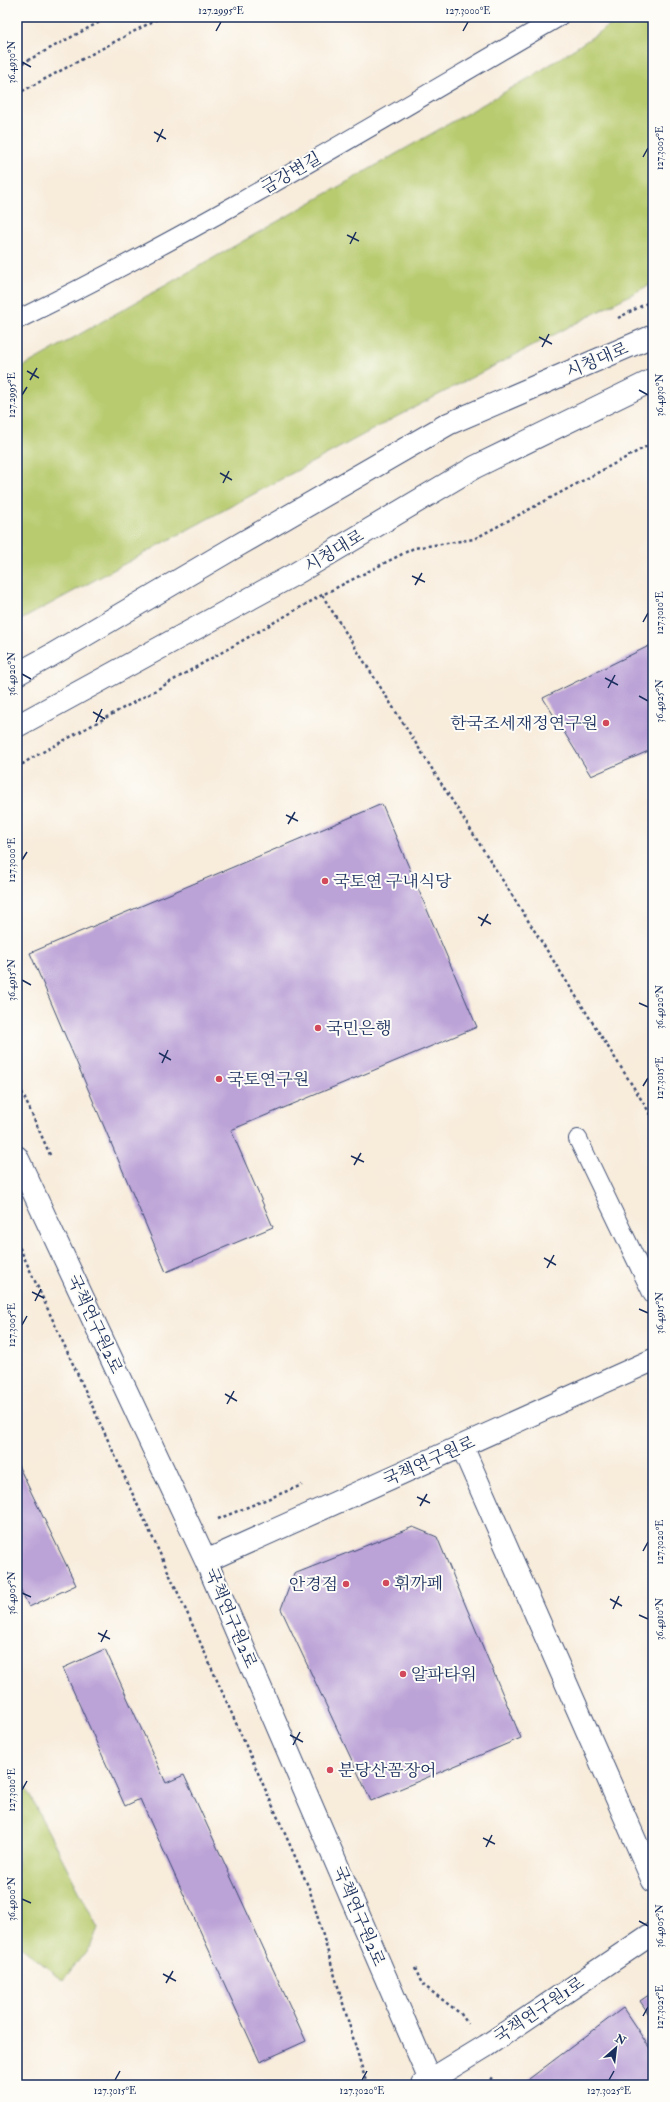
<svg xmlns="http://www.w3.org/2000/svg" width="670" height="2102" font-family="'IM FELL Double Pica','Noto Serif KR',serif">
<rect width="100%" height="100%" fill="#fdfcf7"/>
<filter id="ink" filterUnits="userSpaceOnUse"><feTurbulence type="fractalNoise" baseFrequency=".025" numOctaves="2"/><feDisplacementMap in="SourceGraphic" scale="8" xChannelSelector="R" yChannelSelector="G"/><feConvolveMatrix kernelMatrix="1 2 1 2 8 2 1 2 1" color-interpolation-filters="sRGB"/></filter>
<filter id="wash" filterUnits="userSpaceOnUse"><feTurbulence type="fractalNoise" baseFrequency=".012" numOctaves="4" result="noise"/><feDisplacementMap in="SourceGraphic" scale="16" xChannelSelector="R" yChannelSelector="G"/><feGaussianBlur stdDeviation="0.9" result="paint"/><feColorMatrix in="noise" values="0 0 0 0 0 0 0 0 0 0 0 0 0 0 0 0 0 1.4 0 .05"/><feComposite in="paint" operator="in"/></filter>
<g filter="url(#wash)">
<rect width="100%" height="100%" fill="#f8ecdb"/>
<path fill="#b8cb6e" stroke="#6a7d66" d="M623,17H653V283L396,417L17,622V370L531,77Z
M17,1771L98,1928L91,1945L63,1980L17,1944Z"/>
<g id="blocks">
<path fill="#bba2d7" d="M653,644V749L591,776L543,698Z
M382,804L477,1027L231,1130L273,1227L166,1272L30,953Z
M17,1463L76,1585L29,1607L17,1582Z
M413,1527L437,1537L521,1738L371,1801L281,1609L294,1574Z
M105,1649L166,1783L184,1775L306,2041L260,2062L140,1799L125,1806L63,1668Z
M653,1992V2020L640,2001Z
M623,2008L653,2053V2085H521Z"/>
</g>
</g>
<g filter="url(#ink)">
<use href="#blocks" fill-opacity="0" stroke="#3c4b71" stroke-width="1"/>
<g fill="none" stroke-linecap="round" stroke-linejoin="round">
<defs>
<path id="lane" d="M17,320C203,229 380,121 559,17
M578,1139L653,1295"/>
<path id="street" d="M17,1157L206,1561L432,2085
M462,1446L653,1881
M206,1561L653,1360
M422,2085L486,2046L653,1933"/>
<path id="secondary" d="M17,674L50,656L230,550L448,424L653,336
M17,726L295,574L475,467L653,380"/>
</defs>
<use href="#lane" stroke="#3c4b71" stroke-width="20"/>
<use href="#street" stroke="#3c4b71" stroke-width="24"/>
<use href="#secondary" stroke="#3c4b71" stroke-width="24"/>
<path stroke="#3c4b71" stroke-width="2.5" stroke-dasharray="3 3" stroke-linecap="butt" d="M17,66L109,17
M17,94L161,17
M618,318L653,300
M322,595L653,1118
M17,768L30,759L149,694L322,595L414,548L474,539L653,443
M17,1081L51,1157
M17,1242L189,1617L309,1888L367,2085
M218,1519L302,1485
M415,1968L422,1984L461,2014L468,2024
M487,2085L492,2077"/>
<use href="#lane" stroke="#fff" stroke-width="18"/>
<use href="#street" stroke="#fff" stroke-width="22"/>
<use href="#secondary" stroke="#fff" stroke-width="22"/>
</g>
</g>
<path fill="none" stroke="#1b2f5e" stroke-width="1.5" d="M216,31L221,22M463,31L468,22M22,62L31,67M154,132L166,139M157,142L163,129M643,157L648,148M347,235L359,241M350,244L356,232M539,337L552,344M542,347L549,334M27,371L39,378M30,380L37,368M639,390L648,395M22,395L27,387M220,473L232,480M223,483L229,471M412,576L425,582M415,585L422,573M643,622L648,613M22,674L31,679M605,678L618,685M608,688L615,675M639,696L648,701M93,712L105,719M96,722L102,709M286,815L298,821M288,824L295,812M22,860L27,852M478,917L491,924M481,926L488,914M22,980L31,985M639,1003L648,1007M159,1053L171,1060M162,1063L168,1050M643,1086L648,1078M351,1156L364,1162M354,1165L361,1153M544,1258L556,1265M547,1268L554,1255M32,1292L44,1298M35,1301L41,1289M639,1309L648,1313M22,1325L27,1316M225,1394L237,1401M227,1404L234,1391M417,1497L430,1503M420,1506L427,1494M643,1551L648,1542M22,1593L31,1597M610,1599L622,1606M613,1609L619,1596M639,1615L648,1619M98,1633L110,1639M101,1642L107,1630M290,1735L303,1742M293,1745L300,1732M22,1790L27,1781M483,1838L495,1844M486,1847L492,1835M22,1899L31,1903M639,1921L648,1926M163,1974L176,1981M166,1983L173,1971M643,2016L648,2007M115,2080L120,2071M362,2080L367,2071M609,2080L614,2071"/>
<g fill="#d1495b" stroke="#fdfcf7" stroke-width="1.5">
<circle cx="606" cy="723" r="4"/>
<circle cx="325" cy="881" r="4"/>
<circle cx="318" cy="1028" r="4"/>
<circle cx="219" cy="1079" r="4"/>
<circle cx="386" cy="1583" r="4"/>
<circle cx="346" cy="1584" r="4"/>
<circle cx="403" cy="1674" r="4"/>
<circle cx="330" cy="1770" r="4"/>
</g>
<g text-anchor="middle" dominant-baseline="central" stroke-width="4" stroke-linejoin="round" paint-order="stroke">
<g font-size="17" fill="#1b2f5e" stroke="#fdfcf7">
<text transform="translate(291 173) rotate(-30)">금강변길</text>
<text transform="translate(597 360) rotate(-23)">시청대로</text>
<text transform="translate(334 551) rotate(-31)">시청대로</text>
<text transform="translate(95 1324) rotate(65)">국책연구원2로</text>
<text transform="translate(429 1461) rotate(-24)">국책연구원로</text>
<text transform="translate(231 1618) rotate(67)">국책연구원2로</text>
<text transform="translate(359 1916) rotate(67)">국책연구원2로</text>
<text transform="translate(539 2010) rotate(-34)">국책연구원1로</text>
</g>
<g font-size="17" fill="#1b2f5e" stroke="#fdfcf7" text-anchor="start">
<text x="598" y="723" text-anchor="end">한국조세재정연구원</text>
<text x="333" y="881">국토연 구내식당</text>
<text x="326" y="1028">국민은행</text>
<text x="227" y="1079">국토연구원</text>
<text x="394" y="1583">휘까페</text>
<text x="338" y="1584" text-anchor="end">안경점</text>
<text x="411" y="1674">알파타워</text>
<text x="338" y="1770">분당산꼼장어</text>
</g>
</g>
<rect width="670" height="2102" fill="none" stroke="#fdfcf7" stroke-width="44"/>
<g transform="translate(616 2048) rotate(28)" stroke="#fdfcf7" stroke-width="3" paint-order="stroke">
<path d="M0-3L7 15L0 10L-7 15Z" fill="#1b2f5e"/>
<text y="-6" font-size="11" font-weight="bold" text-anchor="middle" fill="#1b2f5e">N</text>
</g>
<rect x="22" y="22" width="626" height="2058" fill="none" stroke="#1b2f5e" stroke-width="1.5"/>
<g font-size="10" text-anchor="middle" fill="#1b2f5e">
<text x="221" y="14">127.2995°E</text>
<text x="468" y="14">127.3000°E</text>
<text transform="translate(11 62) rotate(-90)" y="4">36.4930°N</text>
<text transform="translate(659 148) rotate(-90)" y="4">127.3005°E</text>
<text transform="translate(659 395) rotate(-90)" y="4">36.4930°N</text>
<text transform="translate(11 395) rotate(-90)" y="4">127.2995°E</text>
<text transform="translate(659 613) rotate(-90)" y="4">127.3010°E</text>
<text transform="translate(11 674) rotate(-90)" y="4">36.4920°N</text>
<text transform="translate(659 701) rotate(-90)" y="4">36.4925°N</text>
<text transform="translate(11 860) rotate(-90)" y="4">127.3000°E</text>
<text transform="translate(11 980) rotate(-90)" y="4">36.4915°N</text>
<text transform="translate(659 1007) rotate(-90)" y="4">36.4920°N</text>
<text transform="translate(659 1078) rotate(-90)" y="4">127.3015°E</text>
<text transform="translate(659 1313) rotate(-90)" y="4">36.4915°N</text>
<text transform="translate(11 1325) rotate(-90)" y="4">127.3005°E</text>
<text transform="translate(659 1542) rotate(-90)" y="4">127.3020°E</text>
<text transform="translate(11 1593) rotate(-90)" y="4">36.4905°N</text>
<text transform="translate(659 1619) rotate(-90)" y="4">36.4910°N</text>
<text transform="translate(11 1790) rotate(-90)" y="4">127.3010°E</text>
<text transform="translate(11 1899) rotate(-90)" y="4">36.4900°N</text>
<text transform="translate(659 1926) rotate(-90)" y="4">36.4905°N</text>
<text transform="translate(659 2007) rotate(-90)" y="4">127.3025°E</text>
<text x="115" y="2094">127.3015°E</text>
<text x="362" y="2094">127.3020°E</text>
<text x="609" y="2094">127.3025°E</text>
</g>
</svg>
